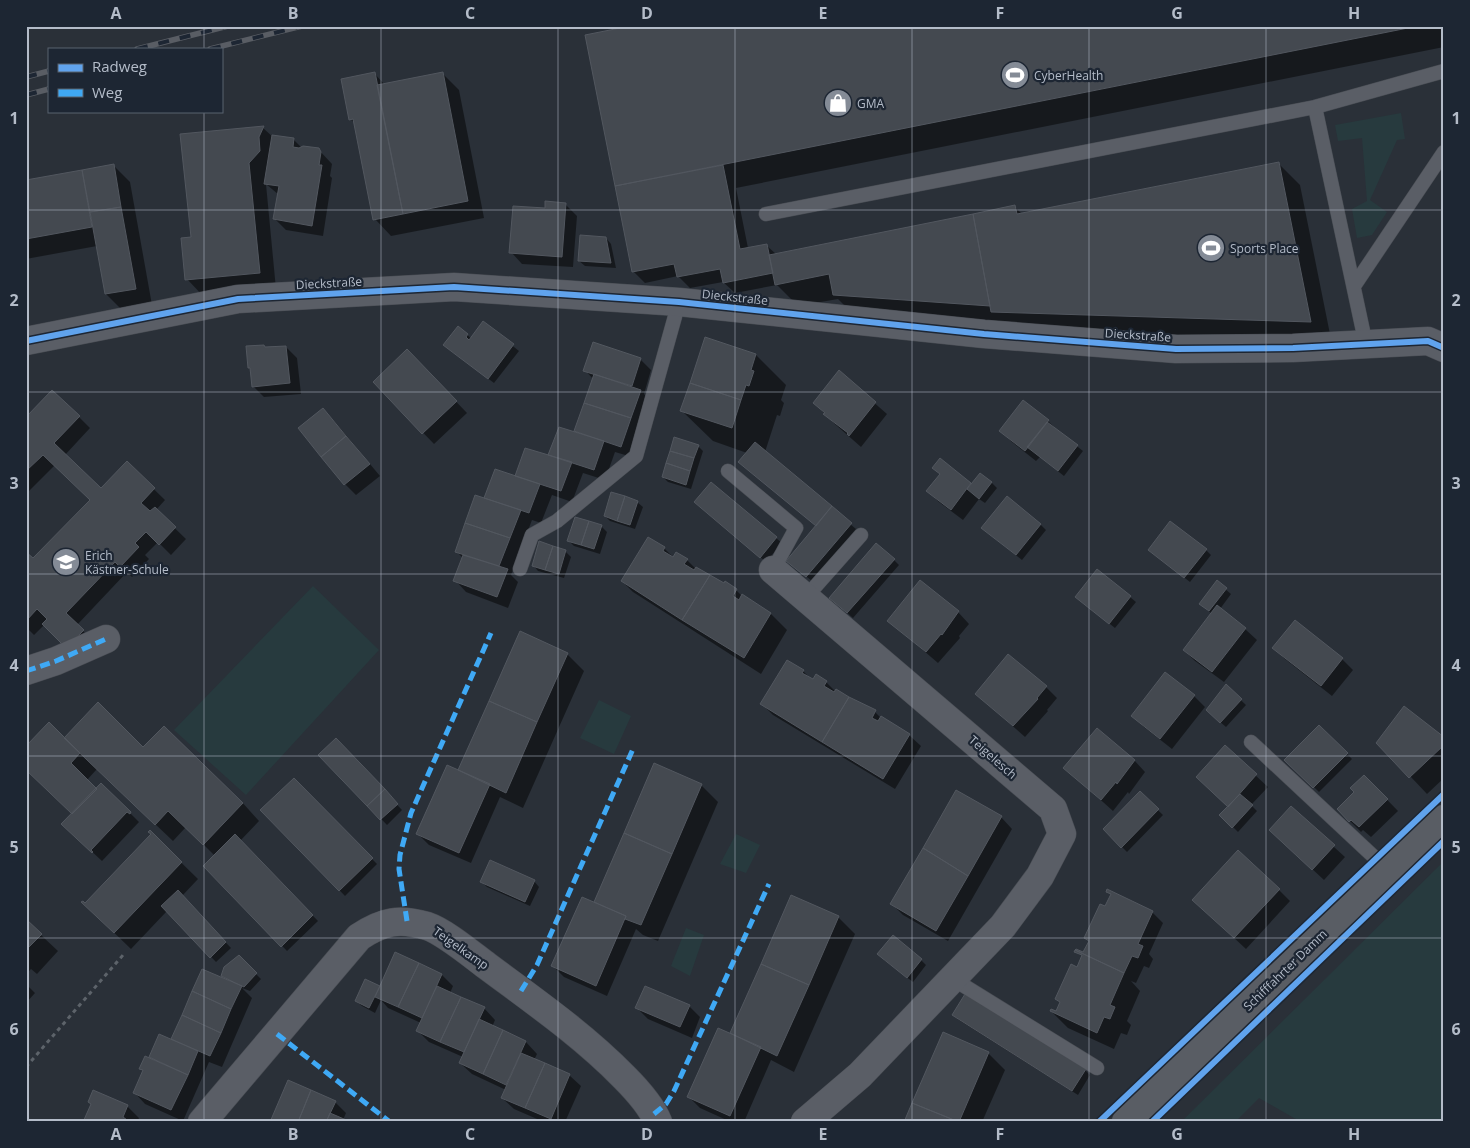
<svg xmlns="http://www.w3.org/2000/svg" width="1470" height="1148" font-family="'Open Sans',sans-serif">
<rect width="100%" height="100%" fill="#2a3038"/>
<path fill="#273a3e" d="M1401,113L1405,139L1397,140L1370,200L1387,212L1372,235L1357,238L1352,209L1367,201L1362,138L1338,141L1335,125Z
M313,586L379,650L246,795L174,730Z
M599,700L631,716L614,754L580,738Z
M736,834L760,845L746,873L720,864Z
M1444,861V1122H1301L1259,1098L1235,1122H1181Z
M686,928L704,935L690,976L671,966Z"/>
<path fill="#0007" d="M637,26H1444V47L736,188L748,248L766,245L776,254L1015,207L1022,214L1278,163L1300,185L1332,344L1014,334L856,317L838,299L798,306L777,285L735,293L723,282L690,288L678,276L645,283L633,271L618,187L616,185Z
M374,73L385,85L442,73L459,90L484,218L391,236L375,219L356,124L350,119Z
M263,128L273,137L293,139L302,148L318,149L332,164L330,176L332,178L323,236L286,230L275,219L279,195L266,184L276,289L203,296L187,279L192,238Z
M113,165L130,182L152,305L123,311L106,294L97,246L26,259V181Z
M565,204L577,216L573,267L522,264L511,252L546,210Z
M606,238L611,244L616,268L585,266L579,261Z
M484,323L519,351L494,383L450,350L458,327L472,339Z
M286,347L297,358L301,394L264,397L253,386L252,371L249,368Z
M756,355L786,385L781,400L784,403L780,416L777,415L765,452L856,529L812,581L793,566L817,526L747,453L713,441L682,411Z
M640,359L651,370L644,394L651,402L632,457L615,452L605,480L583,473L572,502L552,495L541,523L532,520L511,575L518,582L508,608L466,592L455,580L463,558L456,551L485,499L548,456L574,433L593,379L585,370Z
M418,362L467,413L434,444L374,382Z
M839,372L887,414L861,447L836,425L814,403Z
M323,410L334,421L380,476L356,495L345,484L300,429Z
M79,417L90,428L65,455L101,490L127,463L165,500L156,510L186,539L171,555L158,542L145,555L149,559L132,577L127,572L77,625L94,642L78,658L44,625L34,635L26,627V554L33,560L91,500L55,465L26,494V419Z
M1048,421L1059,432L1083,451L1064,476L1040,457L1036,461L1012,442L1001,431Z
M698,446L703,451L691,489L668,482L663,477Z
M940,460L972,485L992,483L997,488L985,503L979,499L963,520L939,502L928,491L941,475L934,468Z
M711,484L782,543L766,562L701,507Z
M637,502L643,507L635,529L610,521L605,516Z
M576,518L602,527L607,532L600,554L574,546L569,541Z
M1040,524L1046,530L1022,560L988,533Z
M664,548L674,558L687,560L696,569L736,590L742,596L771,614L787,630L761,674L633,592L622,581Z
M1206,550L1211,555L1190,582L1155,555Z
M565,551L571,557L564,578L538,571L533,565Z
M894,560L899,565L853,618L836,603Z
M920,582L958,612L969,624L959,636L960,638L938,663L889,621Z
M1217,582L1231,594L1220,609L1245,629L1257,640L1224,682L1195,661L1184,650L1212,614L1201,604Z
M1130,597L1136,602L1115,628L1082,602Z
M1274,648L1342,659L1353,670L1332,696L1285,659Z
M567,654L584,671L523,808L500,797L471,863L429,845L418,834L464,774Z
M803,671L813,681L826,682L836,692L875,712L882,719L909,735L921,746L895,789L773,715L762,704Z
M1226,686L1246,705L1226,727L1212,715Z
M1046,687L1057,698L1047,710L1048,711L1025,737L976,694Z
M1194,696L1205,707L1172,749L1144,727L1133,716Z
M1319,726L1352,759L1319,792L1286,760Z
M65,739L143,748L241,801L259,821L240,841L318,921L287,951L205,866L215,856L186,827L173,841L97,769L87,780L97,791L128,811L139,822L102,861L75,836Z
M1444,739V778L1427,794L1378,742Z
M336,740L402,810L387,825L320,755Z
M1225,747L1268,787L1251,805L1257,811L1238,832L1221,815L1229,807Z
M1134,760L1145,772L1129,794L1128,792L1113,811L1065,768Z
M1364,776L1398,811L1371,837L1363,830L1361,832L1338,809L1356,792Z
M294,780L377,864L345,896L262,810Z
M701,785L718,802L658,941L643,935L636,929L607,996L564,977L553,966L599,906L595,902Z
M1140,793L1163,815L1127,852L1104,829Z
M1291,808L1345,857L1324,880L1282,841Z
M1001,817L1012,829L948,941L903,915L892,904Z
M152,834L198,879L182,896L231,948L216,962L167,911L131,949L102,921Z
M534,881L539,887L530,906L487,887L482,882Z
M1279,890L1290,901L1246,949L1205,911Z
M1152,912L1163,923L1149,954L1153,959L1149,968L1144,966L1136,983L1131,981L1140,991L1127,1021L1131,1025L1127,1035L1121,1033L1114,1049L1068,1028L1051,1011L1057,1013L1061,1003L1057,999L1077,968L1090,942L1086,938Z
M838,917L855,934L794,1072L771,1060L744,1122H731L700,1108L689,1097L736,1037L732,1033Z
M26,921L58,951L37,974L31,969L26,974Z
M396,954L442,975L453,986L450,993L484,1008L495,1020L492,1027L526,1042L537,1054L534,1060L569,1075L581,1086L565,1122H544L514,1109L502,1098L506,1090L472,1074L460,1063L463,1057L429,1042L417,1030L421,1023L388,1008L381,1000L375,1013L362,1006L356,1001L379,987L380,989Z
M239,957L261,979L250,991L242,988L252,998L222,1067L209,1062L183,1121L145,1104L134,1092L144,1071L141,1068L149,1059L160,1035L172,1041L203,970L226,981L222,976Z
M884,960H921L926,965L913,982Z
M26,984L35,993L26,1003Z
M689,1006L700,1017L692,1038L648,1019L637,1008Z
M953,1015L1085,1070L1090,1075L1078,1095L959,1020Z
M988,1053L1005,1070L982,1122H906Z
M335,1102L346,1113L343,1120L271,1122Z
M127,1106L139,1118L137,1122H84Z"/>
<path fill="#444950" stroke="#52575f" d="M630,26H1418L615,186L585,35Z
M375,72L403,214L373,220L353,119L349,120L341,79Z
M443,72L468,201L403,214L377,85Z
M264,126L259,137L260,151L249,163L260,273L185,280L181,238L191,237L180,134Z
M272,135L294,138L293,147L299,148L303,146L319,148L321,152L319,165H322L312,226L273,219L279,186L264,184Z
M1279,162L1311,322L991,312L973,214L1015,205L1017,214Z
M114,164L121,207L90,212L82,170Z
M723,165L740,249L767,244L773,273L723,283L720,269L677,277L674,264L632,272L615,186Z
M82,170L92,227L26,239V180Z
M545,201L566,203L562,257L509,253L513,206L545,208Z
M121,207L136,289L105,294L90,212Z
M973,214L990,306L833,295L829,274L775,285L769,255Z
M580,235L606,237L611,263L578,261Z
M483,321L514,344L488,379L443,345L458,326L468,334L466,337L469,340Z
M705,337L756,354L751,370L754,371L749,386L746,385L741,400L690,383Z
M593,342L641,358L632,386L583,371Z
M264,345L265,347L286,346L290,383L252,387L250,368H248L246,346Z
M407,349L457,401L422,434L373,382Z
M839,370L876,402L849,436L847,434L848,433L823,414L825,413L813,403Z
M594,374L641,390L631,418L584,403Z
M690,383L741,400L732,428L680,411Z
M52,390L80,416L54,443L101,488L127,461L155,488L141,503L150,511L155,507L176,527L159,545L146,532L135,543L139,547L120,567L115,562L66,613L84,630L66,648L42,624L47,619L37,609L26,621V552L33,558L90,500L43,455L26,471V417Z
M1023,400L1049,420L1025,451L999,431Z
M584,403L631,418L621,447L574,431Z
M323,408L346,436L321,457L298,428Z
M1047,422L1078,445L1058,471L1027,447Z
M559,427L604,441L594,470L548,455Z
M346,436L370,464L344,485L321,457Z
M674,437L699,445L694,458L670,451Z
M755,442L832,506L816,526L738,462Z
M525,448L572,462L561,491L515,476Z
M670,451L694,458L690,471L666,463Z
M940,458L971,483L951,510L926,491L940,474L932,468Z
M666,463L690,471L686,485L662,477Z
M495,469L540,484L529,513L484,498Z
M980,473L992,482L979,499L967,489Z
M711,482L777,537L760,558L694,502Z
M611,492L625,496L617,521L604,516Z
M475,495L521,510L510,538L465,523Z
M625,496L638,501L630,525L617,521Z
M1007,496L1041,524L1016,555L981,528Z
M832,506L852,523L806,577L786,561Z
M575,517L589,521L581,545L567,541Z
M589,521L602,525L594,549L581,545Z
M1170,521L1207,549L1184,578L1148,550Z
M465,523L510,538L499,566L455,552Z
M648,537L665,547L663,551L673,557L676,552L688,559L684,564L694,570L696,567L710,575L682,620L621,581Z
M539,541L553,546L545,570L532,566Z
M876,543L895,559L847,613L829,598Z
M553,546L566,550L559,574L545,570Z
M463,555L508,569L497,597L453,581Z
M1097,569L1131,596L1109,624L1075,597Z
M710,575L724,583L725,581L737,589L733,596L739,600L742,594L771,613L744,658L682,620Z
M920,580L959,611L942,635L941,634L926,652L887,621Z
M1217,580L1227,588L1209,611L1199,604Z
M1217,605L1246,628L1212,672L1183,650Z
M1295,620L1343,658L1321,686L1272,648Z
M520,631L568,653L537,722L489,701Z
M1008,654L1047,686L1037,698L1038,699L1013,726L975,694Z
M787,660L804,670L802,673L813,679L816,674L827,681L824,686L834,692L836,689L849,697L822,742L760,704Z
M1165,672L1195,695L1160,739L1131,716Z
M1226,684L1242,699L1220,723L1206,710Z
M849,697L876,710L872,718L878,721L881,716L910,734L883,779L822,742Z
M489,701L537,722L506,793L458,770Z
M98,702L143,747L164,726L243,803L203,845L168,811L155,825L64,738Z
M1404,706L1444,737V745L1409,778L1376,743Z
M49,722L80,753L71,763L97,789L72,814L26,770V746Z
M1319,725L1348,753L1313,788L1284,760Z
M1097,728L1135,760L1117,784L1116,782L1101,800L1063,768Z
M336,738L385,789L367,806L318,755Z
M1225,745L1257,774L1228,807L1196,777Z
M654,763L702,784L672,854L624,833Z
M447,765L490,784L459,853L416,834Z
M1364,775L1388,799L1359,827L1351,820L1349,822L1337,809L1354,792L1350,788Z
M294,778L373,858L339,891L260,810Z
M101,783L131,812L130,814L127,812L91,850L93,852L92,853L61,824Z
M385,789L398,804L380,820L367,806Z
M956,790L1002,816L968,876L923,848Z
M1140,791L1159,809L1121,848L1103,829Z
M1240,794L1253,805L1232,828L1219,815Z
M1291,806L1335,845L1312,870L1269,830Z
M150,830L182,862L114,933L81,902L83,901L85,903L151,834L148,832Z
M624,833L672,854L641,925L625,919L626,916L594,902Z
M235,834L313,915L281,947L203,866Z
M923,848L968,876L936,931L890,904Z
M1238,850L1280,889L1234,938L1192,900Z
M490,860L535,880L525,902L480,882Z
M1107,889L1153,911L1138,944L1143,946L1138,958L1132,956L1124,973L1075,950L1076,949L1083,952L1089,941L1084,938L1100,904L1105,906L1111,894L1106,892Z
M178,890L226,942L210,958L161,906Z
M791,895L839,916L809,985L761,964Z
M582,897L626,916L596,986L551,966Z
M26,919L42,934L26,950Z
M893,935L922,959L907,978L877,954Z
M1075,950L1124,973L1110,1005L1115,1007L1110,1019L1104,1017L1097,1033L1050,1011L1051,1009L1056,1011L1060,1002L1055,999L1071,964L1077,967L1082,955L1074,952Z
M395,952L419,963L398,1007L375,997Z
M239,955L257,973L244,987L221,976L224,967Z
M419,963L442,974L422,1018L398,1007Z
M761,964L809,985L777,1056L730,1033Z
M202,969L242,986L231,1009L192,991Z
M365,979L380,986L369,1008L355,1001Z
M437,986L461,997L440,1042L416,1031Z
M645,986L690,1005L680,1027L635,1008Z
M192,991L231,1009L221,1033L182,1015Z
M965,994L1086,1069L1072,1091L952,1015Z
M461,997L485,1007L464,1052L440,1042Z
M182,1015L221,1033L210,1056L171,1039Z
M479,1019L503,1030L483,1074L459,1063Z
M718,1028L761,1047L730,1116L687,1097Z
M503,1030L526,1041L506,1085L483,1074Z
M943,1032L989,1052L959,1122L912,1103Z
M159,1034L198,1051L188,1075L149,1057Z
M521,1053L545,1063L525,1108L501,1098Z
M145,1056L188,1075L171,1110L133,1093L143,1070L139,1069Z
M545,1063L570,1074L551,1119L525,1108Z
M288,1080L311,1090L298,1122H270Z
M93,1090L128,1105L123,1117L130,1122H83L91,1104L88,1102Z
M311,1090L336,1101L326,1122H298Z
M912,1103L959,1122H904Z
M330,1113L351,1122H326Z"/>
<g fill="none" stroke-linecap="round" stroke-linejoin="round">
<defs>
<path id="lane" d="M1315,107L1366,345
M766,214L1315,107L1444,71
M1354,286L1444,152
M728,471L796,528L773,570
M520,569L532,535L557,521L636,456L679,302
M806,597L861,535
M1251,742L1389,871
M953,979L1097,1068"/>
<path id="street" d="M26,341L238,299L454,287L679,302L984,334L1176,349L1293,348L1428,341L1444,348
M773,570L1053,809L1062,834L1040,876L1003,926L860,1075L805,1122
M26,671L56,661L106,639
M202,1122L359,937C383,921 399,918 427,926C445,932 472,955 487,966C534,1001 583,1035 624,1077C637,1090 651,1105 658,1122"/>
<path id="secondary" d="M1126,1122L1444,819"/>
</defs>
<use href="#lane" stroke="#484c53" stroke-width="15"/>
<use href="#street" stroke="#484c53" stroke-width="29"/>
<use href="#secondary" stroke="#484c53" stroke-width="29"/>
<path stroke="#5d636a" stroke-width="3" stroke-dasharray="4 4" stroke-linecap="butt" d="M26,1067L123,955"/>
<use href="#lane" stroke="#5a5e66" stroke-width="14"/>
<use href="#street" stroke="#5a5e66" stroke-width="28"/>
<use href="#secondary" stroke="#595d64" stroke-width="28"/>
<defs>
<path id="rail" d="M137,49L228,26
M210,49L302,26
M26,77L49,71
M26,95L49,89"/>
</defs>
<use href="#rail" stroke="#595d64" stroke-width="5.5"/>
<use href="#rail" stroke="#1d2633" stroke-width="4" stroke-dasharray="11" stroke-linecap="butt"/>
<path stroke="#3fa9f5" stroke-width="5" stroke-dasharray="10 5" stroke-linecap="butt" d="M26,671L56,661L106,639
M407,921L399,869L400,855L411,813L491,633
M521,991L537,965L633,749
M277,1034L390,1122
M654,1114L666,1104L674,1091L769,884"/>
<defs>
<path id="cycleway" d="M26,341L238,299L454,287L679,302L984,334L1176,349L1293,348L1428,341L1444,348
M1099,1122L1444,794
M1152,1122L1444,841"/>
</defs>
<use href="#cycleway" stroke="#1d2633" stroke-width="9"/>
<use href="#cycleway" stroke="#60a3ed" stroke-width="6"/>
</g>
<path fill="none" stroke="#b4bcc9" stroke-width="1" stroke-opacity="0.55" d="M204,26V49M381,26V1122M558,26V1122M735,26V1122M912,26V1122M1089,26V1122M1266,26V1122M204,111V1122M26,210H1444M26,392H1444M26,574H1444M26,756H1444M26,938H1444"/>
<defs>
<symbol id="stadium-disc" viewBox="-11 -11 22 22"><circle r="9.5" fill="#848b96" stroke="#1d2633"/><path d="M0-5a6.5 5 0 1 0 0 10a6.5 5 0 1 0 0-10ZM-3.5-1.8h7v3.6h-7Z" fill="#fff"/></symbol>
<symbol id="shop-disc" viewBox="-11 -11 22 22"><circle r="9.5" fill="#848b96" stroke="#1d2633"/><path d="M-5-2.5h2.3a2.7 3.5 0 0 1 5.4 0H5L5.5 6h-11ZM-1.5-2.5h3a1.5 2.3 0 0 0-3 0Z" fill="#fff"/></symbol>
<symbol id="school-disc" viewBox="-11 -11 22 22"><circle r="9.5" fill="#848b96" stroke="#1d2633"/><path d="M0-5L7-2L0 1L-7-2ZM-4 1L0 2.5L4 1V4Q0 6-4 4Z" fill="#fff"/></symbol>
</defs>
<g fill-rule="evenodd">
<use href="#stadium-disc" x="999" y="59" width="32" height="32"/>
<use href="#shop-disc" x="822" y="87" width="32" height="32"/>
<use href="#stadium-disc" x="1195" y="232" width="32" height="32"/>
<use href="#school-disc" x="50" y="546" width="32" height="32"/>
</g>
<g text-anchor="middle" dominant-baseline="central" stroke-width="4.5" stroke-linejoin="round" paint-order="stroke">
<g font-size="12" fill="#b4bcc9" stroke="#1d2633" text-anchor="start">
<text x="1034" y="75">CyberHealth</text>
<text x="857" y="103">GMA</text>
<text x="1230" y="248">Sports Place</text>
<text x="85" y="555">Erich<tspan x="85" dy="14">Kästner-Schule</tspan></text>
</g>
<g font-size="12" fill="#b4bcc9" stroke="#1d2633">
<text transform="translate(329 283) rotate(-3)">Dieckstraße</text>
<text transform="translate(735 297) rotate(6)">Dieckstraße</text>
<text transform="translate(1138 335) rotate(4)">Dieckstraße</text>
<text transform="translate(993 757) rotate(41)">Teigelesch</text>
<text transform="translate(461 948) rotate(35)">Teigelkamp</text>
<text transform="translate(1285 970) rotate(-44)">Schifffahrter Damm</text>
</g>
</g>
<rect width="1470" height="1148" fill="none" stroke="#1d2633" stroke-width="55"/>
<rect x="48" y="48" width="175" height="65" fill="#1d2633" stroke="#59626f"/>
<rect x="58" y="64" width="25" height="8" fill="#60a3ed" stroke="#59626f"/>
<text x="92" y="72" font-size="15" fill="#b4bcc9">Radweg</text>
<rect x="58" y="89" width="25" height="8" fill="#3fa9f5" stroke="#59626f"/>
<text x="92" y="98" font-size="15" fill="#b4bcc9">Weg</text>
<rect x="28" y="28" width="1414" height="1092" fill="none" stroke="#b4bcc9" stroke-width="2"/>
<g font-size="16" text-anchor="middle" font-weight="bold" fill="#b4bcc9">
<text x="116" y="19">A</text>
<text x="293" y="19">B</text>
<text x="470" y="19">C</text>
<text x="647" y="19">D</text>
<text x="823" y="19">E</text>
<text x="1000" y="19">F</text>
<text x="1177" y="19">G</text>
<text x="1354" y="19">H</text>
<text x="14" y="124">1</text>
<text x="1456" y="124">1</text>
<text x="14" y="306">2</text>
<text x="1456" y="306">2</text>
<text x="14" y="489">3</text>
<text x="1456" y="489">3</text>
<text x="14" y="671">4</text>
<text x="1456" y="671">4</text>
<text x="14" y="853">5</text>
<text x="1456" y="853">5</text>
<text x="14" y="1035">6</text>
<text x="1456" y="1035">6</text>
<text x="116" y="1140">A</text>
<text x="293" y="1140">B</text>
<text x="470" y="1140">C</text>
<text x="647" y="1140">D</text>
<text x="823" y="1140">E</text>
<text x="1000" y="1140">F</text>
<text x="1177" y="1140">G</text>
<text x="1354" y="1140">H</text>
</g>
</svg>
